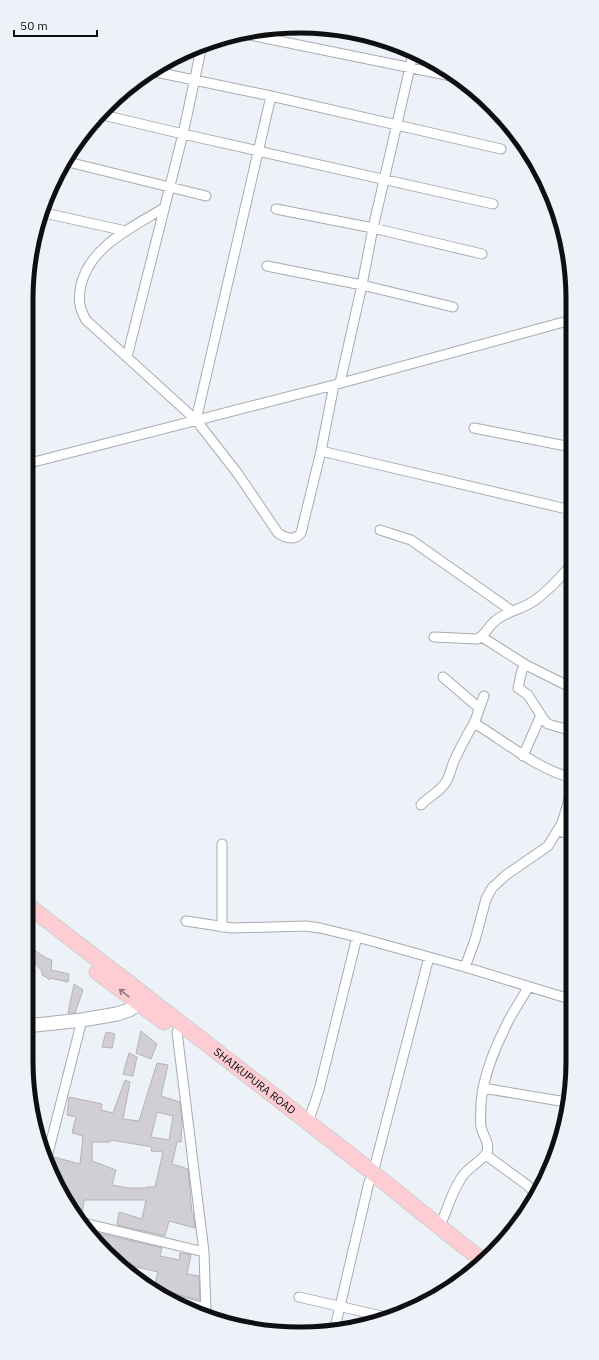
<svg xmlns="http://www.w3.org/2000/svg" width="599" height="1360" font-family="'IBM Plex Sans',sans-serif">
<rect width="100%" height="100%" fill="#ecf2f8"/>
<path fill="#d1ced5" stroke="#b5b2b9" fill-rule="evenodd" d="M33,949L46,958L52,960L51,970L69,974L68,982L50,978L49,980L46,977L42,975V971L30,958Z
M74,984L83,990L75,1013H68Z
M141,1031L157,1044L151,1059L136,1053Z
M106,1032L115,1034L112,1048L102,1047Z
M129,1053L137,1057L133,1076L123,1074Z
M157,1063L168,1065L161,1096L180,1102L182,1122L181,1142H177L172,1164L188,1169L192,1213H193L195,1228L169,1221L165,1236L117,1225L119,1212L142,1219L146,1200H84L82,1216L77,1217L63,1197L51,1171L54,1157L80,1164L83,1136L72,1133L76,1117L67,1115L69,1097L102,1104L101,1110L113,1113L125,1080L130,1082L123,1119L139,1121ZM157,1112L173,1116L169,1140L151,1137ZM111,1140L152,1147L151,1151L163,1152L155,1187H147V1188H127L112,1185L116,1170L92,1161V1142H110Z
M86,1230L162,1248L160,1256L179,1260L180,1253L191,1255L187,1274L199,1276L200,1300L163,1291L158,1293L153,1290L158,1272L129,1265V1264L118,1260L94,1241Z"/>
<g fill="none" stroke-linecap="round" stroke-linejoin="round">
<defs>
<path id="street" d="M240,33L456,77
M151,71L271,96L501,149
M99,114L183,134L493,204
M64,161L206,196
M164,208C133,227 90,246 81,285C78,299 79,308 86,320L196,420L238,474L278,533C285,538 295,541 301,533L321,451L334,385
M276,209L373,228L482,254
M40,212L126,231
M267,266L362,285L453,307
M127,357L183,134L202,45
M340,383L362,285L373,228L413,54
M196,420L271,96
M474,428L571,447
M321,451L571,510
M26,464L334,385L571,320
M380,530L411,540L512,611
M434,637L477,639C485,636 487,628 494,622C503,613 518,610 529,604C545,595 560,578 572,564
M482,637L526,665L572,688
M526,665L522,670L518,688L528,695L544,720L548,724L572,731
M443,677L479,708
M474,723C506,742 535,768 572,778
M523,756L541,715
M421,805C428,797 441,791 446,782C450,776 451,768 454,761C460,748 467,735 474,723C478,715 480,705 484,696
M558,831L572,835
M186,921L232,928L306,926L320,928L357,937L465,967L573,1000
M222,927V844
M465,967L475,940L486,899L492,888L506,875L548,846L562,823L572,789
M177,1032L204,1252L206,1313
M483,1088L566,1102
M308,1123L319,1090L357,937
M486,1155L527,1185L537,1195
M46,1161L82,1020
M373,1173L429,957
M80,1222L204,1252
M439,1228C447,1211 453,1187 465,1173C470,1167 485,1158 487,1152C490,1143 483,1136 481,1127C480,1119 481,1110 481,1102C484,1072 497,1043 511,1016C517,1006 523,997 528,987
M162,1297L206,1308
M299,1297L390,1318
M334,1332L369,1182"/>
<path id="secondary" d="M26,1026L82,1020L117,1014L129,1010L138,1004L144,995"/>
<g id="primary">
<path id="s1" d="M26,904C134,987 242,1071 349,1154C394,1189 437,1226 482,1260"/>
<path d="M97,972L164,1022"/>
</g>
</defs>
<use href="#street" stroke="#a6acb1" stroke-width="11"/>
<use href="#secondary" stroke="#a6acb1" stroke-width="15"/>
<use href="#primary" stroke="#cfcfcf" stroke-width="17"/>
<use href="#street" stroke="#fff" stroke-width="9"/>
<use href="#secondary" stroke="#fff" stroke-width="13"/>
<use href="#primary" stroke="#fdcdd3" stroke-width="15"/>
</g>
<defs><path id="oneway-shaft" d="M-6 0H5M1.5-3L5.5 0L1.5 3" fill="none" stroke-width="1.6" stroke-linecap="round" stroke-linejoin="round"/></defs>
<use stroke="#91787c" href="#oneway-shaft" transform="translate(124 993) rotate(-142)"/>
<g text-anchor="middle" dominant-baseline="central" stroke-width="3" stroke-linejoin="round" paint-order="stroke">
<g font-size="11" fill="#0d0f11" stroke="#ecf2f8">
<text stroke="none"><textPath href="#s1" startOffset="289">SHAIKUPURA ROAD</textPath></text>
</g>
</g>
<path d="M0 0H599V1360H0ZM299 33H300A266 266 0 0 1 566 299V1061A266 266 0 0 1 300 1327H299A266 266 0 0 1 33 1061V299A266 266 0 0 1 299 33Z" fill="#ecf2f8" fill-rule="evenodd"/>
<path fill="none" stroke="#0d0f11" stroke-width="5" d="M299 33H300A266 266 0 0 1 566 299V1061A266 266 0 0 1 300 1327H299A266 266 0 0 1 33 1061V299A266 266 0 0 1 299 33Z"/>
<path d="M14 30v6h83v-6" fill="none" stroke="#0d0f11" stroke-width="2"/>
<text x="20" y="30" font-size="12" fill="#0d0f11" stroke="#ecf2f8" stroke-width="3" paint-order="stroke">50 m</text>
</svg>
